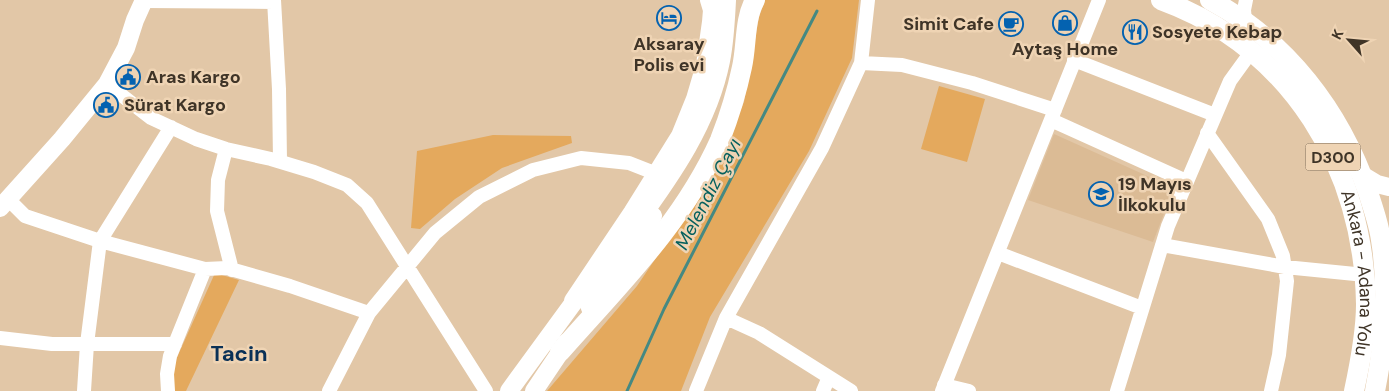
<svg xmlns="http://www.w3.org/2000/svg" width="1389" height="391" font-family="'DM Sans',sans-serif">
<rect width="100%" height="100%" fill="#e2c7a7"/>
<path fill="#dbbb95" d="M1054,134L1174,188L1153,242L1028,200Z"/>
<path fill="#e4a95d" d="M765,0H859L852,58L809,151L710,317L681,391H547L637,286L691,206L721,155L744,102L759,17Z
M939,86L985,99L967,162L921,149Z
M493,135L571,136L572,143L502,168L455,199L420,229L411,228L417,151Z
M215,273L239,280L186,391H174V364Z"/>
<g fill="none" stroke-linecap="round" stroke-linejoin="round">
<path stroke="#458982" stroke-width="3" d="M627,391L664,309L817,11"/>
<path stroke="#fff" stroke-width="14" d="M274,0L279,89L280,161
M144,1L274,2
M1245,21L1244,10L1246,0
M1074,60L1215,115
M861,63L902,65L972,83L1055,110
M107,84L151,118L196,139L226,149L271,159L314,172L347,185L367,203L486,391
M1051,120L1186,181
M1207,133L1268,219L1283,256L1287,281L1279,355L1271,391
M226,149L218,180L217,211L232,270
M7,198L25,216L100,241L205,269L227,268L290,286L369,313
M1162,245L1285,267L1365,275
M998,253L1142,308
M726,318L759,333L851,391
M0,338L52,344H175
M944,385L969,391
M84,391L87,344L100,241L171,127
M168,391L167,374L170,356L205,269
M329,391L369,313L435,233L479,197L533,170L581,158L629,163L657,174
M696,391L726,318L822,148L861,63L868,0
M823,391L829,377
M942,391L1099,0
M1117,391L1168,226L1230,81L1251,52"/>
<path stroke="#fff" stroke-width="18" d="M1362,175L1377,184L1389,187
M0,208L62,139L107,84L126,48L135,20L144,0
M636,224C672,175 709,122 721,61C725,41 726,21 727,0
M590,308L653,216
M509,391L582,291
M534,391L567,342"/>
<g stroke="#fff" stroke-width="20">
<path id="s1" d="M1161,0C1292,48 1364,169 1366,304C1366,333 1360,363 1354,391"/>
<path d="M1210,0C1287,41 1340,111 1368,192C1373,208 1379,224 1381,240C1389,290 1385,341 1375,391"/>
<path d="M574,301L633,213L681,136L696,99L706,65L712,22L713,10L710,0"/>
<path d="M560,352C619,285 683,223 720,140C729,117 737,91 742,67C747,45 744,20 755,0"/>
</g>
</g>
<defs>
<symbol id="hotel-ring" viewBox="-11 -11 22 22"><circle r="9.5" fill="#efd4b4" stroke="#0462b0" stroke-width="1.5"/><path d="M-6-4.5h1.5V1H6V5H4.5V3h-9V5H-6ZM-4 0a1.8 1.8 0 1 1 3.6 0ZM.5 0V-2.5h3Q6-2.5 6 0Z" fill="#0462b0"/></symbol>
<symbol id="shop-ring" viewBox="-11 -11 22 22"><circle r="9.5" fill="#efd4b4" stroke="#0462b0" stroke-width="1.5"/><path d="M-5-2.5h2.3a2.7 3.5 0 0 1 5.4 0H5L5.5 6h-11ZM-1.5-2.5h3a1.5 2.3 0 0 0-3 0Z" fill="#0462b0"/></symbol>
<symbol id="cafe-ring" viewBox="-11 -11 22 22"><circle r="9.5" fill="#efd4b4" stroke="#0462b0" stroke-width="1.5"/><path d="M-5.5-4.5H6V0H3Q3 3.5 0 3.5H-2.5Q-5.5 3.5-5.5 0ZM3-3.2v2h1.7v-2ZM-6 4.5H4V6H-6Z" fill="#0462b0"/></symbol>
<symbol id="restaurant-ring" viewBox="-11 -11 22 22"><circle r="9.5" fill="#efd4b4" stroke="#0462b0" stroke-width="1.5"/><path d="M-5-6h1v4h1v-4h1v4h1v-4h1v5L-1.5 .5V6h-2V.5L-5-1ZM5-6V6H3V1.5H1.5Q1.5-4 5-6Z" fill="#0462b0"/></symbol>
<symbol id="civic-ring" viewBox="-11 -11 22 22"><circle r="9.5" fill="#efd4b4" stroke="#0462b0" stroke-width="1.5"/><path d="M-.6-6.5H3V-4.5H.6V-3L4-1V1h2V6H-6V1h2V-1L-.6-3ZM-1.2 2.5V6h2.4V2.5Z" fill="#0462b0"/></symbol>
<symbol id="school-ring" viewBox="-11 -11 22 22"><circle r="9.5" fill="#efd4b4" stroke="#0462b0" stroke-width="1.5"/><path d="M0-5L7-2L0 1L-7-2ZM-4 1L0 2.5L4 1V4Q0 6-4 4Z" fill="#0462b0"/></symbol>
</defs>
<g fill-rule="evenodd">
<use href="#hotel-ring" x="655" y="4" width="28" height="28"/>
<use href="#shop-ring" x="1051" y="9" width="28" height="28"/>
<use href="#cafe-ring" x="997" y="10" width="28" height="28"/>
<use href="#restaurant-ring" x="1121" y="18" width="28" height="28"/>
<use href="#civic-ring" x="114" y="63" width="28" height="28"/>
<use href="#civic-ring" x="92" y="91" width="28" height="28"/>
<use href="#school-ring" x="1087" y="180" width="28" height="28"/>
</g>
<g text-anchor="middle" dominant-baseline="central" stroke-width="5" stroke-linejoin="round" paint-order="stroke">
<rect fill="#efd4b4" stroke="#746451" stroke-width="1" x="1305.5" y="143.5" width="55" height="27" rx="4"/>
<g font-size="16" font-weight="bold" fill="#3f3427">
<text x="1333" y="157">D300</text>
</g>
<g font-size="18" font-weight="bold" fill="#3f3427" stroke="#efd4b4" text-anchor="start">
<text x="994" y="24" text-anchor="end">Simit Cafe</text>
<text x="1152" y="32">Sosyete Kebap</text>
<text x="669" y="44" text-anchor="middle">Aksaray<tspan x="669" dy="21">Polis evi</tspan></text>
<text x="1065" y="49" text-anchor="middle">Aytaş Home</text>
<text x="146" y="77">Aras Kargo</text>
<text x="124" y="105">Sürat Kargo</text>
<text x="1118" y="184">19 Mayıs<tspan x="1118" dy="21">İlkokulu</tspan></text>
</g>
<g font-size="18" fill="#3f3427" stroke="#efd4b4">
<text stroke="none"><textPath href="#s1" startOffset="359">Ankara - Adana Yolu</textPath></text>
</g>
<g font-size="19" font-style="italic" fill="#05605e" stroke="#efd4b4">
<text transform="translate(708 194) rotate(-63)">Melendiz Çayı</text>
</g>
<g font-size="22" font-weight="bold" fill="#0a3157" stroke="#efd4b4">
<text x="239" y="353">Tacin</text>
</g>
</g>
<g transform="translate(1349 40) rotate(297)" stroke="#efd4b4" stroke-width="4" paint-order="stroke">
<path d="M0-4L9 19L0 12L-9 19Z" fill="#3f3427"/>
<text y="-8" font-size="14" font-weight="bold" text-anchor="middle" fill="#3f3427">K</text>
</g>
</svg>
